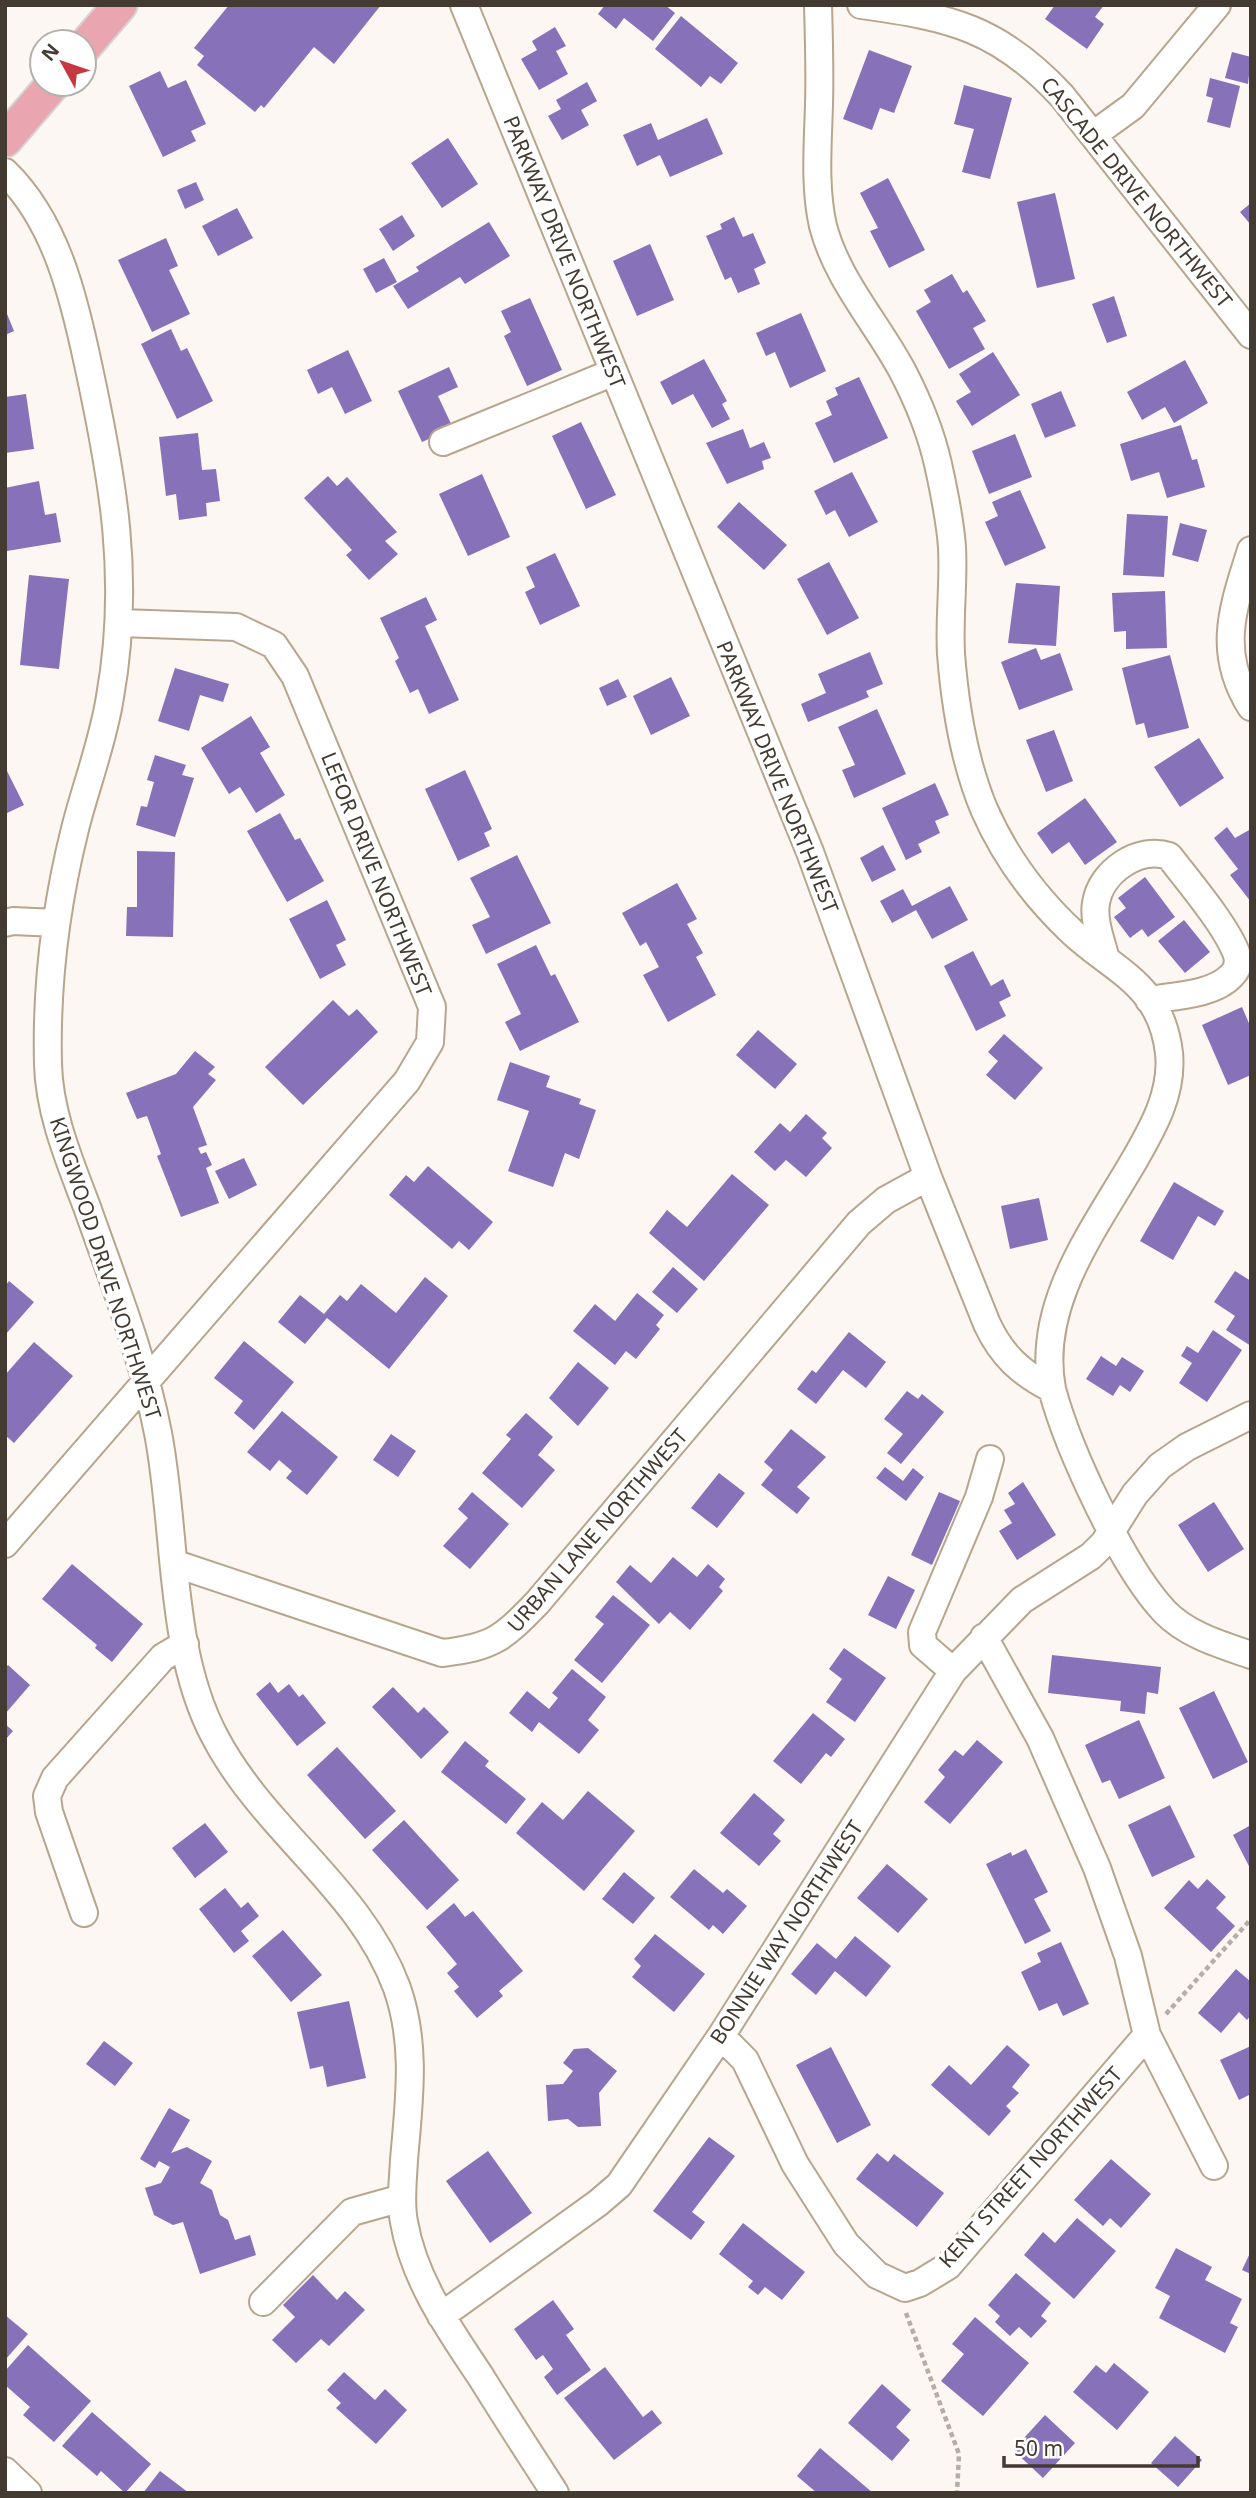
<svg xmlns="http://www.w3.org/2000/svg" width="1256" height="2498" font-family="'Noto Sans',sans-serif">
<rect width="100%" height="100%" fill="#fcf7f2"/>
<path fill="#8771b8" d="M229,5H381L334,64L314,47L264,108L261,105L255,112L197,65L204,56L194,48Z
M605,5H665L675,13L653,41L624,18L616,29L598,14Z
M1055,5H1104L1095,17L1104,24L1087,49L1045,19Z
M681,16L738,63L721,84L710,76L701,87L655,49Z
M555,27L566,46L556,51L568,74L539,90L521,59L537,50L532,41Z
M869,50L912,66L894,113L880,108L872,130L843,119Z
M1232,52L1251,57L1248,84L1225,78Z
M160,71L168,88L186,80L206,124L191,131L196,141L163,157L129,86Z
M1210,78L1240,86L1230,128L1207,122L1213,98L1206,96Z
M587,82L597,101L581,110L589,125L562,140L548,116L561,109L556,100Z
M964,85L1012,98L990,179L962,172L974,129L954,124Z
M707,118L723,154L670,177L660,155L637,166L623,135L651,123L658,140Z
M448,138L478,184L442,208L411,163Z
M888,178L925,250L889,268L870,231L878,228L860,193Z
M196,182L204,200L185,209L177,190Z
M1055,193L1075,279L1037,288L1017,202Z
M1251,203V225L1240,212Z
M237,208L253,238L218,256L202,226Z
M402,215L415,236L393,251L379,229Z
M734,217L743,237L753,233L766,263L754,269L760,284L738,293L731,277L725,280L706,236L722,229L720,224Z
M489,222L510,256L465,284L460,277L408,309L393,286L419,271L416,267Z
M166,238L178,266L169,270L190,314L152,332L118,260Z
M650,244L674,300L637,316L613,261Z
M384,258L397,282L376,293L363,269Z
M952,274L963,293L967,290L986,321L973,328L985,349L949,369L916,311L931,302L924,290Z
M1114,296L1127,336L1107,343L1092,304Z
M530,298L562,370L527,386L504,336L511,332L501,311Z
M5,309L14,331L5,335Z
M801,313L826,371L790,388L775,352L766,356L756,333Z
M171,329L181,351L187,348L213,401L177,419L141,344Z
M348,350L372,401L345,414L332,387L318,394L307,370Z
M993,352L1020,395L972,426L956,401L971,392L959,374Z
M704,359L727,401L722,404L730,419L712,428L693,394L672,405L660,382Z
M1185,360L1208,403L1174,423L1165,407L1142,420L1127,392Z
M449,367L458,387L438,396L453,428L422,442L398,391Z
M859,377L888,438L834,463L815,423L832,415L826,401L838,395L835,388Z
M1061,391L1076,426L1045,438L1031,404Z
M26,394L34,449L5,453V397Z
M581,422L616,495L586,509L552,436Z
M1181,425L1192,460L1197,459L1205,487L1167,498L1159,472L1131,481L1120,444Z
M743,429L750,448L764,442L771,458L762,461L764,469L727,484L706,443Z
M198,433L202,470L216,469L220,501L206,503L207,516L179,520L176,494L166,496L159,437Z
M1015,434L1032,477L989,494L972,451Z
M852,472L878,522L849,537L835,510L826,515L814,491Z
M482,474L510,537L468,556L439,494Z
M328,476L337,486L347,477L397,532L385,541L398,554L369,580L346,555L352,550L304,498Z
M39,481L45,515L56,513L61,542L7,551L5,488Z
M1020,490L1046,548L1005,566L985,522L998,516L992,502Z
M739,502L787,545L764,570L717,527Z
M1127,514L1168,516L1164,577L1123,575Z
M1180,523L1207,530L1198,562L1172,555Z
M555,553L580,606L540,625L525,592L535,587L526,567Z
M829,562L859,618L827,635L797,579Z
M29,575L69,579L59,669L20,665Z
M1016,583L1060,586L1056,646L1008,643Z
M1165,591L1167,648L1126,649V631L1114,632L1112,593Z
M426,597L437,620L425,626L459,700L429,714L418,689L410,693L395,661L399,658L380,618Z
M1036,648L1041,660L1060,653L1073,690L1019,710L1001,662Z
M870,652L883,684L866,691L869,697L808,722L801,704L826,693L818,674Z
M1170,655L1189,728L1148,738L1144,723L1136,725L1122,668Z
M175,668L229,684L223,702L200,695L189,731L158,721Z
M671,677L690,716L651,735L633,696Z
M618,679L627,697L607,706L599,688Z
M877,709L906,774L854,798L842,770L855,765L838,727Z
M251,716L270,747L260,753L285,795L256,813L240,787L229,794L201,748Z
M1054,730L1073,781L1046,792L1026,740Z
M1199,738L1224,778L1180,807L1154,767Z
M155,755L186,765L182,775L194,778L175,837L136,825L141,806L147,807L154,782L147,780Z
M5,767L24,805L5,814Z
M465,770L492,829L484,833L490,846L458,861L425,789Z
M935,783L949,815L935,821L940,833L918,844L922,852L906,860L882,808Z
M1085,798L1117,842L1085,865L1069,842L1052,854L1037,833Z
M280,813L295,840L300,838L324,881L287,902L247,831Z
M1227,827L1235,838L1251,829V902L1230,875L1238,869L1214,838Z
M883,845L896,870L872,882L860,858Z
M137,851L175,852L173,937L126,936L127,907H137Z
M517,855L551,923L486,954L472,925L490,917L470,878Z
M1145,877L1175,917L1148,937L1142,929L1130,938L1114,917L1126,908L1118,898Z
M677,883L697,919L687,924L703,953L696,957L716,995L668,1022L643,975L659,967L646,942L640,946L622,913Z
M950,886L968,920L932,939L916,910L892,923L880,901L903,889L912,906Z
M327,900L346,940L336,945L346,965L320,979L289,919Z
M1184,920L1210,952L1185,973L1158,941Z
M536,945L551,976L555,974L579,1022L520,1051L505,1022L521,1014L497,964Z
M973,951L991,986L1003,979L1011,996L999,1002L1006,1016L976,1031L944,966Z
M333,1000L349,1016L357,1009L378,1032L303,1105L265,1067Z
M1242,1007L1251,1028V1075L1228,1085L1202,1025Z
M758,1030L797,1064L775,1089L736,1055Z
M1004,1034L1043,1068L1015,1100L986,1075L998,1061L988,1052Z
M195,1051L215,1067L208,1074L216,1080L193,1107L207,1145L198,1148L201,1154L206,1152L212,1165L206,1168L219,1203L181,1217L157,1156L161,1154L147,1116L137,1119L126,1093L176,1074Z
M510,1062L550,1076L546,1087L581,1099L579,1104L596,1110L579,1159L565,1153L553,1187L508,1171L529,1111L497,1100Z
M806,1114L827,1133L822,1138L832,1148L806,1177L786,1160L775,1171L754,1152L780,1123L790,1132Z
M244,1158L257,1185L229,1199L215,1171Z
M428,1166L493,1222L469,1250L459,1241L452,1249L389,1195L406,1175L414,1182Z
M732,1174L769,1205L704,1281L649,1233L667,1210L687,1227Z
M1174,1182L1224,1211L1215,1226L1198,1216L1173,1260L1140,1241Z
M1039,1198L1048,1240L1010,1249L1001,1206Z
M673,1267L698,1289L677,1313L652,1292Z
M1235,1271L1251,1281V1346L1226,1330L1235,1316L1214,1302Z
M425,1277L448,1296L389,1369L327,1318L305,1344L278,1322L300,1295L324,1314L340,1295L347,1301L361,1284L396,1313Z
M9,1281L34,1302L5,1335V1286Z
M637,1293L664,1315L656,1325L660,1329L636,1359L626,1351L615,1365L573,1331L595,1304L615,1321Z
M1213,1330L1242,1350L1207,1402L1179,1383L1192,1363L1181,1356L1187,1346L1198,1353Z
M849,1332L886,1362L866,1388L843,1370L816,1404L797,1389L812,1370L816,1373Z
M244,1341L294,1382L254,1430L234,1413L243,1401L214,1378Z
M34,1342L73,1376L14,1443L5,1435V1375Z
M1101,1356L1116,1366L1122,1357L1144,1371L1130,1392L1120,1385L1113,1396L1086,1379Z
M578,1362L609,1388L578,1426L549,1398Z
M907,1391L918,1399L922,1394L944,1412L901,1464L887,1453L903,1434L884,1419Z
M282,1411L338,1457L307,1495L286,1478L292,1471L279,1460L270,1471L247,1452Z
M526,1413L553,1437L538,1455L555,1470L522,1508L482,1473L511,1439L506,1435Z
M791,1429L826,1457L797,1487L810,1498L797,1514L761,1485L773,1470L764,1462Z
M391,1434L416,1451L398,1477L373,1460Z
M885,1467L903,1481L913,1468L924,1477L906,1501L876,1478Z
M719,1473L745,1493L717,1528L691,1508Z
M1023,1482L1056,1535L1017,1560L999,1531L1012,1523L1004,1510L1015,1504L1008,1493Z
M472,1492L509,1524L470,1569L443,1546L468,1518L458,1509Z
M939,1492L960,1501L932,1565L911,1555Z
M1214,1502L1244,1549L1208,1572L1178,1525Z
M673,1557L697,1577L708,1564L725,1579L719,1587L723,1591L690,1630L670,1612L659,1624L616,1582L630,1565L651,1583Z
M72,1564L143,1624L112,1662L95,1648L97,1645L42,1599Z
M888,1576L915,1590L896,1629L868,1615Z
M613,1595L650,1625L602,1683L574,1660L604,1624L595,1617Z
M844,1648L886,1678L855,1722L826,1702L842,1679L829,1669Z
M1052,1655L1161,1667L1158,1694L1147,1692L1145,1714L1120,1711L1121,1701L1048,1693Z
M8,1665L30,1685L5,1714V1668Z
M572,1669L606,1697L588,1720L599,1730L579,1754L539,1722L532,1732L509,1713L527,1691L549,1709L558,1698L552,1693Z
M270,1682L278,1693L289,1684L299,1697L303,1694L326,1723L297,1746L256,1694Z
M393,1687L418,1713L424,1707L449,1732L421,1759L372,1707Z
M1214,1691L1248,1762L1213,1779L1179,1708Z
M813,1713L845,1739L831,1757L826,1753L801,1784L773,1761Z
M1139,1720L1165,1778L1119,1799L1110,1780L1102,1783L1085,1745Z
M5,1724L13,1731L5,1740Z
M977,1740L1003,1762L950,1824L924,1802L945,1777L938,1770L955,1750L963,1756Z
M465,1741L489,1761L485,1766L526,1799L506,1824L441,1772Z
M337,1747L396,1811L365,1839L307,1775Z
M588,1791L635,1831L584,1891L516,1833L542,1802L563,1820Z
M754,1793L785,1820L773,1834L781,1841L759,1866L720,1833Z
M1170,1805L1195,1857L1152,1877L1128,1825Z
M404,1820L459,1880L427,1910L372,1850Z
M205,1823L228,1852L195,1878L172,1848Z
M1251,1825V1870L1233,1835Z
M1026,1849L1048,1892L1034,1899L1051,1931L1025,1944L986,1864L1011,1852L1012,1856Z
M887,1864L928,1899L898,1933L857,1898Z
M694,1869L723,1893L727,1889L747,1906L723,1934L713,1925L709,1930L670,1897Z
M624,1872L655,1898L633,1924L602,1899Z
M1207,1879L1226,1897L1216,1908L1235,1926L1211,1952L1164,1908L1189,1880L1198,1889Z
M225,1888L241,1908L248,1902L259,1916L241,1931L249,1941L234,1953L199,1909Z
M454,1903L465,1917L473,1911L523,1971L499,1991L503,1996L477,2018L454,1991L459,1987L447,1973L457,1964L426,1927Z
M283,1930L322,1975L291,2002L252,1956Z
M655,1934L705,1974L674,2012L632,1977L641,1966L634,1959Z
M855,1936L891,1966L866,1997L835,1971L816,1995L791,1974L817,1943L836,1959Z
M1061,1942L1089,2004L1063,2016L1057,2003L1039,2011L1021,1972L1041,1962L1037,1953Z
M1236,1969L1251,1982V2015L1247,2020L1239,2012L1221,2033L1198,2013Z
M349,2001L366,2078L327,2087L323,2066L310,2069L297,2012Z
M104,2041L133,2063L115,2086L86,2064Z
M1007,2045L1030,2065L1012,2087L1019,2093L1006,2106L1011,2111L989,2136L931,2085L949,2065L971,2085Z
M1251,2046V2094L1239,2100L1220,2060Z
M831,2047L871,2125L837,2143L796,2065Z
M588,2048L617,2071L599,2093L601,2126L578,2127L568,2119L548,2121L546,2085L563,2084L573,2071L563,2063L574,2049Z
M169,2108L190,2120L171,2153L187,2147L212,2161L200,2183L212,2190L220,2215L228,2220L235,2240L250,2235L256,2255L200,2274L183,2222L173,2225L154,2215L145,2188L161,2183L170,2167L159,2161L155,2168L140,2159Z
M709,2137L735,2156L692,2212L705,2222L691,2240L653,2211Z
M488,2151L532,2213L490,2243L446,2181Z
M877,2153L888,2162L894,2154L944,2193L917,2227L856,2179Z
M1111,2159L1151,2194L1121,2228L1110,2218L1103,2226L1074,2200Z
M1077,2218L1116,2251L1074,2299L1024,2255L1043,2232L1055,2243Z
M743,2223L805,2272L782,2300L765,2287L758,2295L748,2287L753,2281L719,2254Z
M1176,2248L1212,2267L1205,2280L1242,2299L1230,2323L1238,2327L1225,2353L1159,2318L1170,2296L1155,2288Z
M1251,2251V2274L1242,2270Z
M1016,2273L1051,2303L1041,2316L1047,2321L1031,2338L1019,2327L1010,2336L995,2322L1000,2316L988,2305Z
M313,2275L337,2300L345,2291L365,2310L329,2346L321,2339L296,2363L272,2340L295,2317L283,2305Z
M553,2300L574,2329L566,2335L591,2370L557,2395L544,2377L553,2369L543,2355L536,2360L514,2329Z
M5,2315L28,2334L5,2360Z
M975,2317L1029,2363L983,2416L941,2381L964,2354L952,2344Z
M28,2345L91,2401L54,2442L23,2415L30,2407L5,2385V2371Z
M1114,2363L1149,2392L1117,2430L1073,2392L1096,2365L1106,2373Z
M605,2367L643,2417L652,2410L662,2423L614,2460L564,2398Z
M344,2372L375,2400L385,2389L407,2410L376,2444L336,2408L341,2403L327,2390Z
M882,2384L911,2410L896,2427L910,2440L892,2461L848,2423Z
M92,2412L151,2464L125,2493L101,2471L97,2476L62,2446Z
M1045,2415L1075,2443L1043,2478L1013,2450Z
M1175,2436L1202,2460L1178,2487L1151,2463Z
M820,2448L873,2493H817L797,2476Z
M160,2471L189,2493H143Z"/>
<g fill="none" stroke-linecap="round" stroke-linejoin="round">
<defs>
<path id="minor" d="M464,5L810,852L928,1177L987,1324C1002,1356 1021,1373 1052,1389C1068,1449 1123,1568 1165,1612C1187,1635 1222,1645 1251,1655
M818,5C819,38 820,71 819,104C818,144 814,186 823,226C837,280 877,323 903,372C918,401 931,433 938,464C944,491 950,520 952,547C954,582 949,618 951,654C955,705 964,761 984,809C1004,855 1036,898 1072,932C1115,972 1161,984 1169,1053C1173,1092 1154,1126 1135,1159C1094,1230 1036,1304 1052,1389
M861,5C950,17 999,28 1062,96L1251,335
M1093,135L1133,106L1217,5
M5,172C56,221 74,298 88,364C113,479 131,579 110,697C103,742 86,785 75,829C56,905 46,986 48,1064C49,1113 70,1162 87,1207C113,1281 143,1356 158,1433C177,1531 168,1649 215,1737C265,1832 360,1888 397,1988C417,2045 409,2101 404,2160C403,2181 400,2202 404,2222C414,2280 449,2329 481,2377C505,2416 530,2454 555,2493
M443,442L614,372
M1251,550C1233,607 1216,652 1251,707
M5,923L13,921L56,923
M1105,956C1101,940 1093,920 1096,903C1101,871 1139,846 1169,856C1187,879 1228,928 1237,955C1239,963 1237,970 1232,975C1214,995 1174,996 1149,1000
M5,1544L407,1081L430,1042L432,1007L295,676L274,645L236,627L120,623
M176,1564L442,1653C493,1647 502,1639 537,1603L859,1223L886,1200L928,1177
M984,1637L1040,1738L1097,1868L1128,1956L1147,2035L1214,2166
M953,1671L923,1645L922,1632L979,1497L990,1459
M84,1913L49,1812L47,1796L55,1778L163,1657L185,1644
M721,2036L745,2060L795,2164L846,2244L877,2275L905,2288L920,2283L948,2266L1147,2035
M263,2302L352,2212L402,2198
M441,2316L598,2203L619,2185L721,2036L953,1671L1022,1600L1091,1556L1104,1543L1135,1494L1160,1466L1187,1447L1251,1415
M5,2471L28,2493"/>
<path id="major" d="M84,47L120,5
M5,140L53,84"/>
</defs>
<use href="#minor" stroke="#b8a58d" stroke-width="30"/>
<use href="#major" stroke="#d6d4d2" stroke-width="37"/>
<path stroke="#b4aea7" stroke-width="4.5" stroke-dasharray="5 3.5" stroke-linecap="butt" d="M1166,2014L1251,1919
M906,2313L959,2454L957,2493"/>
<use href="#minor" stroke="#fff" stroke-width="26"/>
<use href="#major" stroke="#e9a6b0" stroke-width="33"/>
</g>
<g text-anchor="middle" dominant-baseline="central" stroke-width="7" stroke-linejoin="round" paint-order="stroke">
<g font-size="21" fill="#433b31" stroke="#fff">
<text transform="translate(1137 192) rotate(51)">CASCADE DRIVE NORTHWEST</text>
<text transform="translate(565 252) rotate(68)">PARKWAY DRIVE NORTHWEST</text>
<text transform="translate(778 777) rotate(68)">PARKWAY DRIVE NORTHWEST</text>
<text transform="translate(377 874) rotate(68)">LEFOR DRIVE NORTHWEST</text>
<text transform="translate(106 1268) rotate(72)">KINGWOOD DRIVE NORTHWEST</text>
<text transform="translate(597 1530) rotate(-49)">URBAN LANE NORTHWEST</text>
<text transform="translate(786 1932) rotate(-57)">BONNIE WAY NORTHWEST</text>
<text transform="translate(1030 2167) rotate(-48)">KENT STREET NORTHWEST</text>
</g>
</g>
<rect width="1256" height="2498" fill="none" stroke="#433b31" stroke-width="14"/>
<g transform="translate(63 63) rotate(310)"><circle r="33" fill="#ffffff" stroke="#b4b1ad" stroke-width="2"/>
<path d="M0-5L12 26L0 18L-12 26Z" fill="#c73741"/>
<text y="-10" font-size="19" font-weight="bold" text-anchor="middle" fill="#433b31">N</text>
</g>
<path d="M1004 2456v10h194v-10" fill="none" stroke="#433b31" stroke-width="3.5"/>
<text x="1014" y="2456" font-size="21" fill="#433b31" stroke="#ffffff" stroke-width="5" paint-order="stroke">50 m</text>
</svg>
